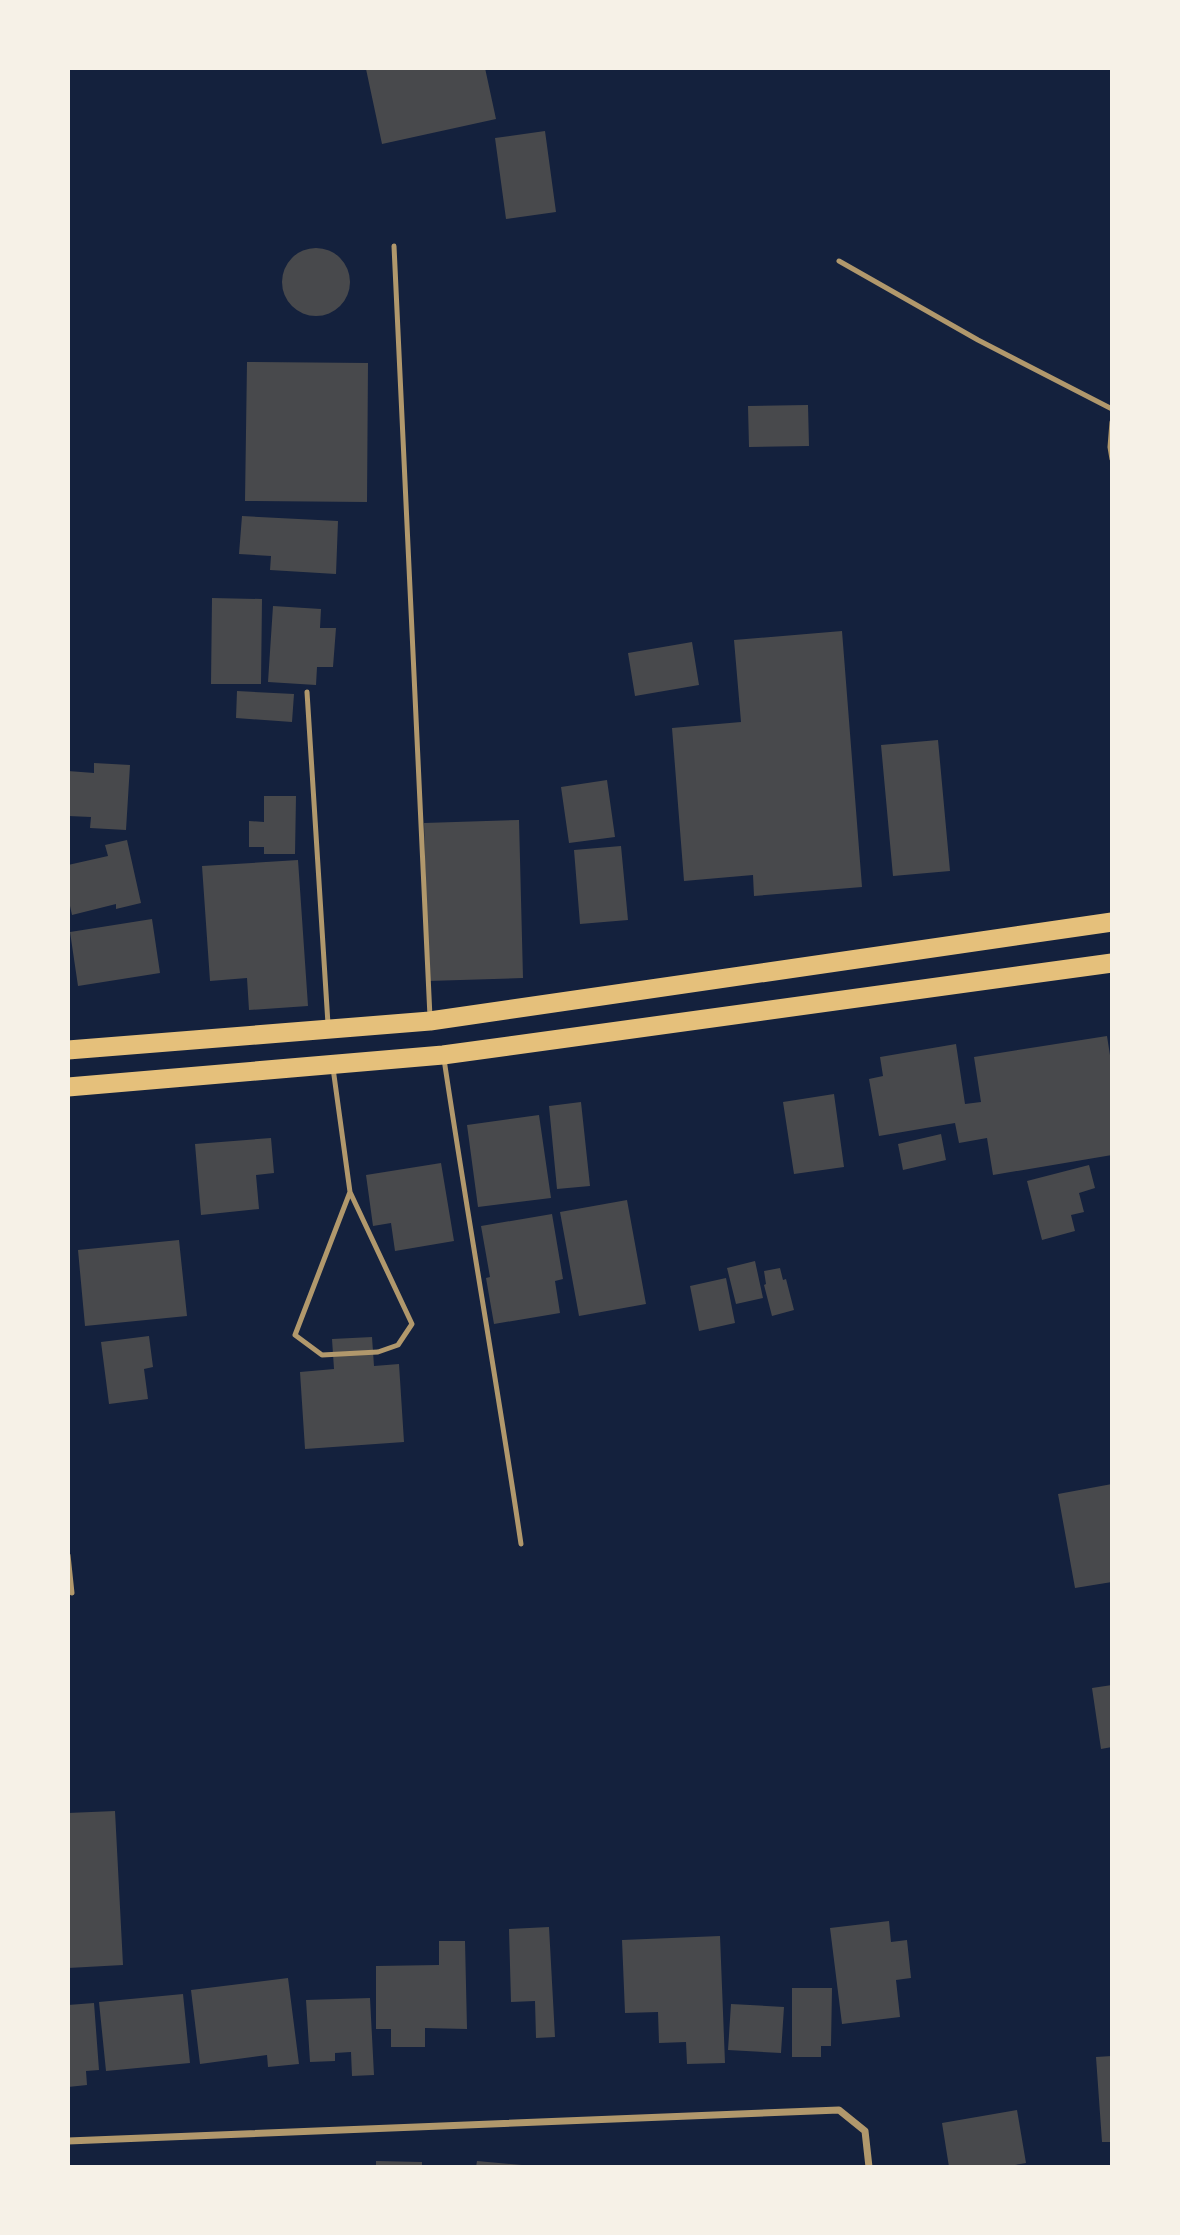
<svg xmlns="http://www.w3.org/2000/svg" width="1180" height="2235" font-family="'Fira Sans Condensed',sans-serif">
<rect width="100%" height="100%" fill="#14213d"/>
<path fill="#48494c" d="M370,68H485L496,119L382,144L366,69Z
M545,131L556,212L506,219L495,138Z
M282 282a34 34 0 1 1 68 0a34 34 0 1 1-68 0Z
M247,362L368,363L367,502L245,501Z
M808,405L809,446L749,447L748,406Z
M242,516L338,521L336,574L270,570L271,556L239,554Z
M212,598L262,599L261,684H211Z
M273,606L321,609L320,628H336L333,667H317L316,685L268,682Z
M842,631L862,887L754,896L753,875L684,881L672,728L741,722L734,640Z
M692,642L699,685L635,696L628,653Z
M237,691L294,694L292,722L236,718Z
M938,740L950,871L893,876L881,745Z
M94,763L130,765L126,830L90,828L91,817L68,816V771L94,773Z
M607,780L615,837L569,843L561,787Z
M264,796H296L295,854H264V847H249V821L264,822Z
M519,820L523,978L428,981L424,823Z
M127,840L141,903L116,909V904L72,915L68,897V865L108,856L105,845Z
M621,846L628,920L580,924L574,850Z
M298,860L308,1006L249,1010L247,978L210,981L202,866Z
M152,919L160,973L78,986L70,932Z
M1107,1036L1112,1068V1155L993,1175L987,1138L959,1143L955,1123L879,1136L869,1079L883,1076L880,1057L956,1044L965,1104L981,1102L974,1057Z
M834,1094L844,1167L794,1174L783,1102Z
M581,1102L590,1186L557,1189L549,1106Z
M539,1115L551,1198L478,1207L467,1125Z
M941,1134L946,1160L903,1170L898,1144Z
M271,1138L274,1173L256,1175L259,1209L201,1215L195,1144Z
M441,1163L454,1241L395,1251L391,1223L373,1226L366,1175Z
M1089,1165L1095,1188L1079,1193L1084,1212L1071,1215L1075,1231L1042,1240L1027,1181Z
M627,1200L646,1304L579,1316L560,1212Z
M552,1214L563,1279L555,1281L560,1313L494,1324L486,1278L490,1277L481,1226Z
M179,1240L187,1316L85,1326L78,1250Z
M755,1261L763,1298L736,1304L727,1268Z
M780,1268L783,1280L786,1279L794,1310L772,1316L764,1285L766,1284L764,1271Z
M726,1278L735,1323L699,1331L690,1286Z
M149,1336L153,1367L144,1369L148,1399L109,1404L101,1342Z
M372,1337L374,1366L399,1364L404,1442L305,1449L300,1372L334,1369L332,1339Z
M1112,1484V1582L1075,1588L1058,1494Z
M1112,1685V1747L1101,1749L1092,1688Z
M115,1811L123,1965L68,1968V1813Z
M889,1921L891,1942L907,1940L911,1978L896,1980L900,2017L842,2024L830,1928Z
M549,1927L555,2037L536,2038L535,2001L511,2002L509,1929Z
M720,1936L725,2063L687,2064L686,2042L659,2043L658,2012L625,2013L622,1940Z
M439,1941H465L467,2029L425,2028V2047H391V2029H376V1966L439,1965Z
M288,1978L299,2064L268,2067L267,2055L200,2064L191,1990Z
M792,1988H832L831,2046H821V2057H792Z
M183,1994L190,2063L106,2071L99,2002Z
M370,1998L374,2075L352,2076L351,2052L335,2053V2061L310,2062L306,2000Z
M94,2003L99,2070L86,2071L87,2085L68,2087V2005Z
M731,2004L784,2007L781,2053L728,2050Z
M1112,2056V2142H1102L1096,2057Z
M1017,2110L1026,2163L1003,2167H949L942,2123Z
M376,2161L422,2162V2167H376Z
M477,2161L522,2165V2167H476Z"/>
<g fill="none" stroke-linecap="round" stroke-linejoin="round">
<path stroke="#b1986c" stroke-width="5" d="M394,246L430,1017
M839,261L978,340L1112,409
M1112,422L1110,447L1112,459
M307,692L328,1024
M444,1059C468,1220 497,1382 521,1544
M333,1068L350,1192L412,1324L398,1345L378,1352L322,1355L295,1335L350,1192
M68,1555L72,1593"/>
<path stroke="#b1986c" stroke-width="7" d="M68,2141L839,2110L865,2131L869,2167"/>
<path stroke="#e5c07b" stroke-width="19" d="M68,1050L430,1021L1112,922
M68,1087L443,1055L1112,963"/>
</g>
<rect width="1180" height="2235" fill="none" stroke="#f6f1e7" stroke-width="140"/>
</svg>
